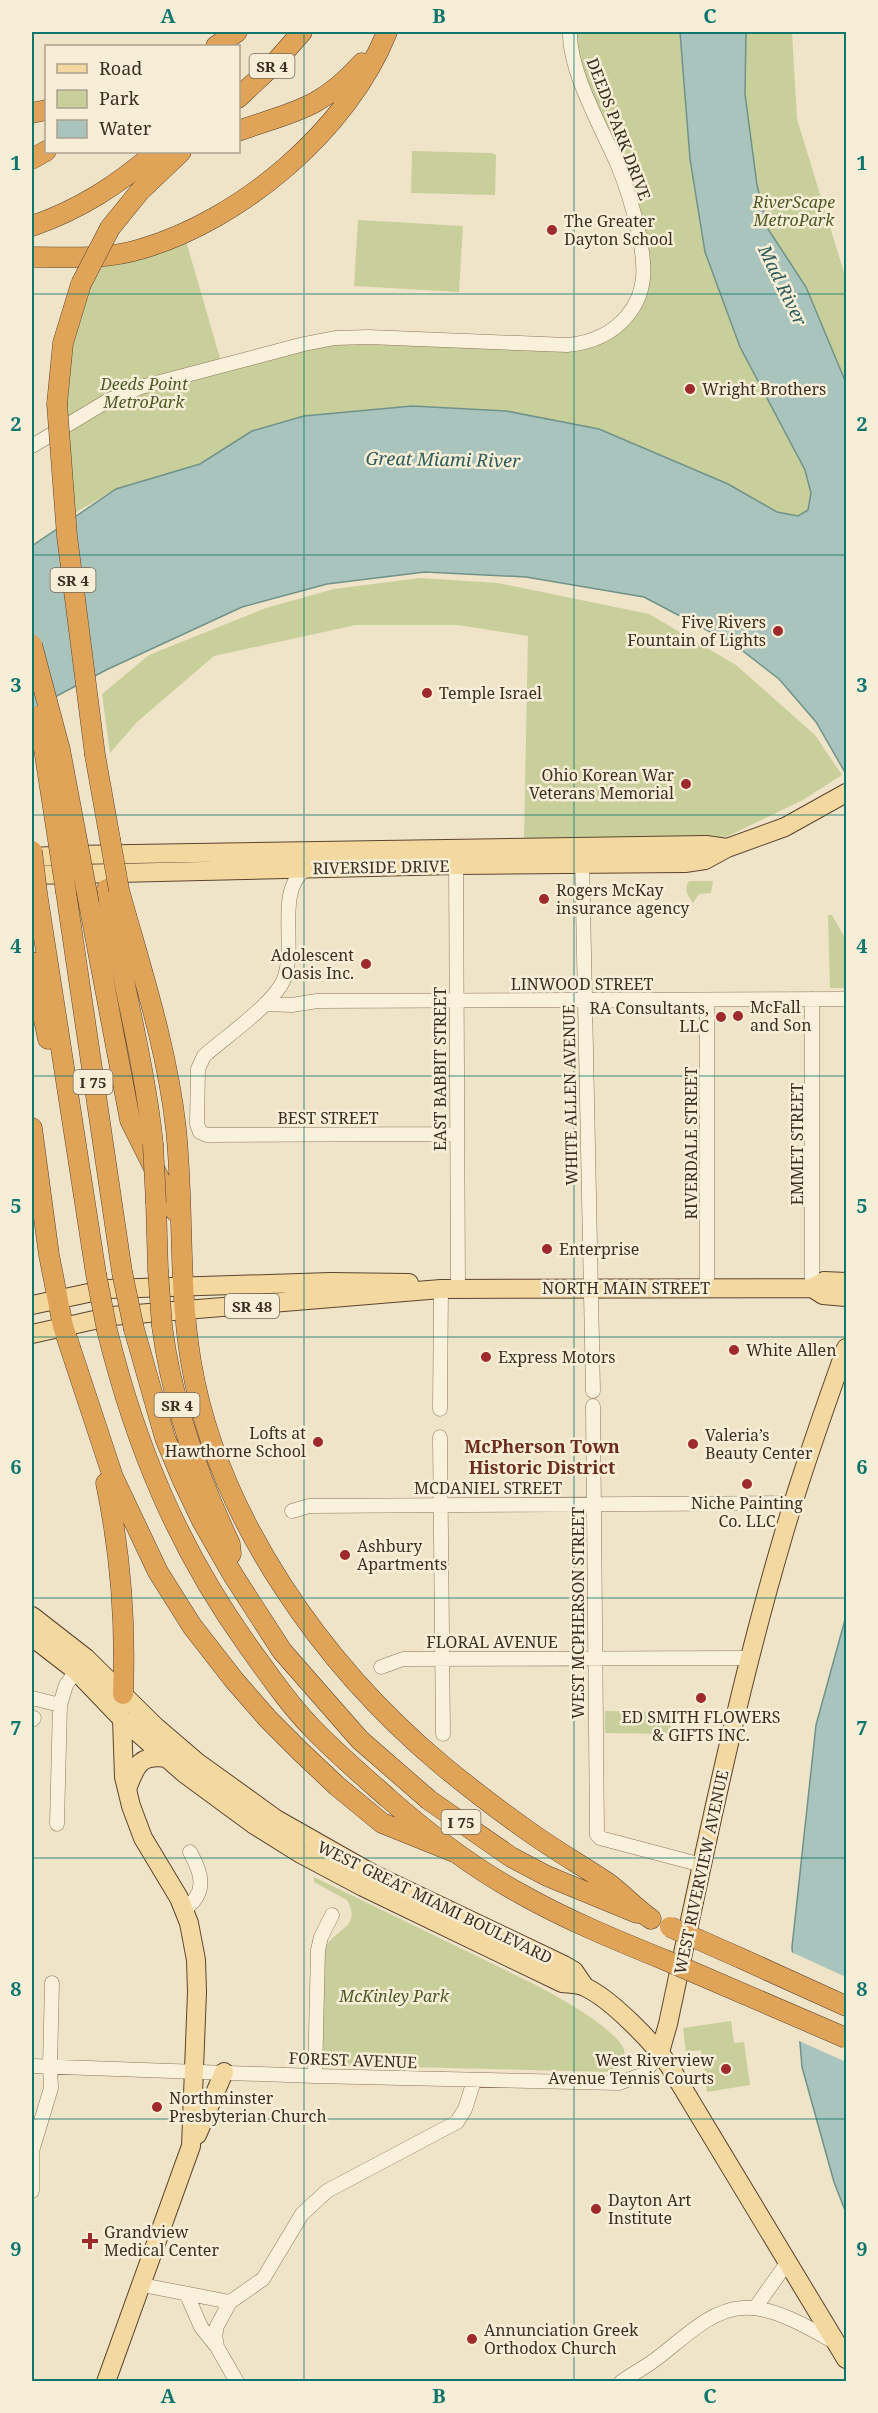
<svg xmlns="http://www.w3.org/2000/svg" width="878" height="2413" font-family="'Noto Serif',serif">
<rect width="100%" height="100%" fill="#f0e4c8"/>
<path fill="#c9cf9b" d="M570,32H680L690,158L705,252L740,347L805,470L811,493L808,509L798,516L777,512L728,484L599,429L506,411L412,406L252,431L200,464L116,489L66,518L61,357L95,254L107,266L184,234L222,365L335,338L580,344L631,311L642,248L594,110Z
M746,32H792L797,119L846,279V383L806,287L768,229L757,185L745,94Z
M412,151L492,153L496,155L495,195L411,193Z
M358,220L463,226L459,292L354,286Z
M420,578L498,583L649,614L736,665L815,735L842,775L803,800L724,838L693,840L524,838L528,636L458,625H356L214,656L137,722L110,753L102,694L149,655L266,608L334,589Z
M689,881H713L711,893L699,894L693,903C687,896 684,889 689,881Z
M828,915H832L846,940V988H830Z
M605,1711L671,1712V1734L605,1733Z
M314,1877L536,1985C557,1996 611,2026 623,2047C626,2053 624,2060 621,2065L610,2072L324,2065L321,2063L325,1949C333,1928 363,1929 347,1900L314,1882Z
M731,2021L734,2043L744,2042L750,2085L707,2092L701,2050L686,2052L683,2028Z"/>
<path fill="#a9c4bc" stroke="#6f938a" stroke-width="1.5" d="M680,32H746L745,94L757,185L768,229L806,287L846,383V774L816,722L779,679L735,645L644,597L526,577L425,572L327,584L242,607L106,670L32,709V546L116,489L200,464L252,431L304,416L412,406L506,411L599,429L728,484L777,512L798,516L808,510L811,493L805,470L740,347L705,252L690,159Z
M846,1616V2213L834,2182L802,2067L792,1947L816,1725Z"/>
<path fill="#f0e4c8" d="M789,1951L846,1977V2062L797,2040Z"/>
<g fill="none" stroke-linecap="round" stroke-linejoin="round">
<defs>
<path id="minor" d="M32,446L109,400L141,387L304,344L335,338L368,337L567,345C590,343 612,334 627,316C648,291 645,264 639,234C634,212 628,190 619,168C603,130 569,72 570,32
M456,856L458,1289
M582,856L593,1391
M306,869C275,890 297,946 284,979C274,1004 225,1037 204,1056L198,1069L197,1124L200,1132L207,1135L457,1134
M707,1000V1287
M265,1004L292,1005L317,1001L846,999
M812,1288V999
M593,1406L597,1835L600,1838L702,1865
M440,1409L441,1289
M440,1437L443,1734
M292,1511L309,1506L793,1503
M381,1667L403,1659L749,1658
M32,1698L60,1705
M32,1720L34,1718
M57,1824L60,1705L66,1685L81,1664
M184,1910C207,1893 203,1875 190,1852
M32,2066L315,2076L619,2083L644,2074L660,2052
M315,2076L318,1950L321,1937L332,1915
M32,2191V2151L51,2088L50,2066L52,1983
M142,2285L230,2302
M187,2295L201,2327L217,2347
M755,2308L787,2263
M237,2382L217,2347L215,2335L217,2326L230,2302L263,2279L302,2214L327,2191L457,2122L465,2109L474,2081
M621,2382C631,2375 642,2369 652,2362C679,2343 708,2310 742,2308C771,2305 810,2328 836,2343"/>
<path id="major" d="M32,857L71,855L706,845L727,848
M32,875L456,865L685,863L705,860L727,848L785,827L846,793
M812,1288L824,1281L846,1282
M32,1305L107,1289L330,1282L409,1283
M32,1334L112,1316L441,1289L812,1288L823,1295L846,1297
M32,1616L86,1658L155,1726L197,1762L276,1819L373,1874L564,1965L574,1971L585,1987
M32,1637L76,1671L122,1719L185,1774L253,1824L301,1854L363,1887L562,1983C570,1984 579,1984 585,1987C611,1999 654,2043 670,2067L846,2359
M127,1789C136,1766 139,1754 167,1758
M660,2052L668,2024C703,1860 736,1695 784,1533C802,1471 824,1410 846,1348
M197,2135L224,2072
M106,2382L191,2146L197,1992L196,1960L189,1923L179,1898L143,1838L131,1806L124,1777L122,1719"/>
<path id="highway" d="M216,46L237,32
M238,98L272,66L302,32
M32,113L46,110
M238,131C294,111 320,110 362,63
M32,159L46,151
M32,226C81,209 117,185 156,152
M110,228L140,191L181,152
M32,257C68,257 105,260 141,249C241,220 348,130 387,32
M57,404L63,343L81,284
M95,755L110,839
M107,889C120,975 144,1058 153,1144
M119,890C141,969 167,1047 176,1129C184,1206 178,1285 191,1362C217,1517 323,1666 443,1766C471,1789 501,1812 531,1833C556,1851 583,1866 608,1883C623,1894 635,1908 651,1919
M66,892L122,1272
M37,893L96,1274
M89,904L130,1120L176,1212
M32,962L48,1039
M32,1128L49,1255L63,1326L113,1477L158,1572L192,1626L234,1680L268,1719L302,1753L337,1786L382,1823L454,1852
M156,1203L158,1270
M162,1326C172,1403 197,1474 230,1544L231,1554
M134,1329L165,1438L182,1479L202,1521L233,1575L282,1651L360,1740L429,1800L511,1857L547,1876L637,1913
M107,1330C136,1447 178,1548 248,1646C269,1675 288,1703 312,1728C336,1753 363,1776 389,1799C430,1835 473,1868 521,1894C567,1920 616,1940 665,1960
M106,1483C121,1555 126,1621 123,1694
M738,1957L846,2006"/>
</defs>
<use href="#minor" stroke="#8d765c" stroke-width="15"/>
<use href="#major" stroke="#5b4430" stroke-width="20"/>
<use href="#highway" stroke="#5b4430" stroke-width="21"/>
<use href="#minor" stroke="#faf1dc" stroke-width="14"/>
<use href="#major" stroke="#f3d9a0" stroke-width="18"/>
<use href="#highway" stroke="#e0a458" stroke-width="20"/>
<defs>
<path id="highway-bridge" d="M81,284L110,228
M57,404L67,536L95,755
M32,645L60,750L89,904
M39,716L66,892
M110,839L119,890
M32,851L37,893
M153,1144L156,1203
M158,1270L162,1326
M122,1272L134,1329
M96,1274L107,1330
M670,1927L738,1957
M665,1960L846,2038"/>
</defs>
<use href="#highway-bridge" stroke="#5b4430" stroke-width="21" stroke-linecap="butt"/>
<use href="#highway-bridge" stroke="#e0a458" stroke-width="20"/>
</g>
<path fill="none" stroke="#0f766e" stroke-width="1.5" stroke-opacity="0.55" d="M304,32V2382M574,32V2382M32,294H846M32,555H846M32,815H846M32,1076H846M32,1337H846M32,1598H846M32,1858H846M32,2119H846"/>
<g fill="#9e2a2b" stroke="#f7eed8" stroke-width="2">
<circle cx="552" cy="230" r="6"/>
<circle cx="690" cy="389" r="6"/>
<circle cx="778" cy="631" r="6"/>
<circle cx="427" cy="693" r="6"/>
<circle cx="686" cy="784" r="6"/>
<circle cx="544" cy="899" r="6"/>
<circle cx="366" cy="964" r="6"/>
<circle cx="738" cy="1016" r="6"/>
<circle cx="721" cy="1017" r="6"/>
<circle cx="547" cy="1249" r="6"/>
<circle cx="734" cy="1350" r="6"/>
<circle cx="486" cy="1357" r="6"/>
<circle cx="318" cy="1442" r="6"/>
<circle cx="693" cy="1444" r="6"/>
<circle cx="747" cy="1484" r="6"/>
<circle cx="345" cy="1555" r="6"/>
<circle cx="701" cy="1698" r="6"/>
<circle cx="726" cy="2069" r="6"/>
<circle cx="157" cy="2107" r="6"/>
<circle cx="596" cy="2209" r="6"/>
<path d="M87 2232h6v6h6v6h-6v6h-6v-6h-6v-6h6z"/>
<circle cx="472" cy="2339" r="6"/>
</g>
<g text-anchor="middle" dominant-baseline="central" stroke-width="5" stroke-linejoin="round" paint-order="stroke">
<g fill="#f7eed8" stroke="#756857" stroke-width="1.5">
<rect x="249.5" y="54" width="45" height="24" rx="4.5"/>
<rect x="50.5" y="568" width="45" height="24" rx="4.5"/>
<rect x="73.5" y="1070" width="39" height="24" rx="4.5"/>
<rect x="225" y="1294" width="54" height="24" rx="4.5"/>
<rect x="154.5" y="1393" width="45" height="24" rx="4.5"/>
<rect x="441.5" y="1810" width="39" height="24" rx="4.5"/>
</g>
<g font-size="15" font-weight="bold" fill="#3d2e20">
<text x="272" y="66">SR 4</text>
<text x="73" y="580">SR 4</text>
<text x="93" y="1082">I 75</text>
<text x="252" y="1306">SR 48</text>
<text x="177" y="1405">SR 4</text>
<text x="461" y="1822">I 75</text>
</g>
<g font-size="16" fill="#3d2e20" stroke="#f7eed8">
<text transform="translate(619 129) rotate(69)">DEEDS PARK DRIVE</text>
<text transform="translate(381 867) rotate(-1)">RIVERSIDE DRIVE</text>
<text x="582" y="984">LINWOOD STREET</text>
<text transform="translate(440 1069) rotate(-90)">EAST BABBIT STREET</text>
<text transform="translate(570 1095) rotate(-91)">WHITE ALLEN AVENUE</text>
<text x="328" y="1118">BEST STREET</text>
<text transform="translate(691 1143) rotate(-90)">RIVERDALE STREET</text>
<text transform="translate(797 1144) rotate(-90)">EMMET STREET</text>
<text x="626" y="1288">NORTH MAIN STREET</text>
<text x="488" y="1488">MCDANIEL STREET</text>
<text transform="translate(578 1613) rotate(-90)">WEST MCPHERSON STREET</text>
<text x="492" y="1642">FLORAL AVENUE</text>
<text transform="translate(701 1872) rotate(-78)">WEST RIVERVIEW AVENUE</text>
<text transform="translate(435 1902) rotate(26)">WEST GREAT MIAMI BOULEVARD</text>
<text transform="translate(353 2060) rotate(2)">FOREST AVENUE</text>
</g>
<g font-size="16" font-style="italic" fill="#4d5a26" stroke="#f7eed8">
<text x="794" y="202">RiverScape<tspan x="794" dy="18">MetroPark</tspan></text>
<text x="144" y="384">Deeds Point<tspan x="144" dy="18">MetroPark</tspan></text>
<text x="394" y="1996">McKinley Park</text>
</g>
<g font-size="16" fill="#3d2e20" stroke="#f7eed8" text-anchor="start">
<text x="564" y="221">The Greater<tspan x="564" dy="18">Dayton School</tspan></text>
<text x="702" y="389">Wright Brothers</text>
<text x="766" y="622" text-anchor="end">Five Rivers<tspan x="766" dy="18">Fountain of Lights</tspan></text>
<text x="439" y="693">Temple Israel</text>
<text x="674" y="775" text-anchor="end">Ohio Korean War<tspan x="674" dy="18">Veterans Memorial</tspan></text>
<text x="556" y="890">Rogers McKay<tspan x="556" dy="18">insurance agency</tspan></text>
<text x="354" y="955" text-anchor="end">Adolescent<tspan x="354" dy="18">Oasis Inc.</tspan></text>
<text x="750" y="1007">McFall<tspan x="750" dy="18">and Son</tspan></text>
<text x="709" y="1008" text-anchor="end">RA Consultants,<tspan x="709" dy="18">LLC</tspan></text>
<text x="559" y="1249">Enterprise</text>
<text x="746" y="1350">White Allen</text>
<text x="498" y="1357">Express Motors</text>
<text x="306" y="1433" text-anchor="end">Lofts at<tspan x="306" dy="18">Hawthorne School</tspan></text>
<text x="705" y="1435">Valeria’s<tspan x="705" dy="18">Beauty Center</tspan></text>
<text x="747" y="1503" text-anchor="middle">Niche Painting<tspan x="747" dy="18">Co. LLC</tspan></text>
<text x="357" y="1546">Ashbury<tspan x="357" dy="18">Apartments</tspan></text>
<text x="701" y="1717" text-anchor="middle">ED SMITH FLOWERS<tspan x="701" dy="18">&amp; GIFTS INC.</tspan></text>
<text x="714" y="2060" text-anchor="end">West Riverview<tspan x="714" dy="18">Avenue Tennis Courts</tspan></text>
<text x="169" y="2098">Northminster<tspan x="169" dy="18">Presbyterian Church</tspan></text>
<text x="608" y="2200">Dayton Art<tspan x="608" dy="18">Institute</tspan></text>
<text x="104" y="2232">Grandview<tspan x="104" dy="18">Medical Center</tspan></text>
<text x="484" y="2330">Annunciation Greek<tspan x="484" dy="18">Orthodox Church</tspan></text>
</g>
<g font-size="18" font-style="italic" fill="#2f5d5a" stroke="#f7eed8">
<text transform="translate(783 285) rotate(64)">Mad River</text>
<text transform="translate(443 459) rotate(1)">Great Miami River</text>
</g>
<g font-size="18" font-weight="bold" fill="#6b2e1e" stroke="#f7eed8">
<text x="542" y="1446">McPherson Town<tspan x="542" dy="21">Historic District</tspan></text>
</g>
</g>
<rect width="878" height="2413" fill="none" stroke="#f7eed8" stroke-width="66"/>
<rect x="45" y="45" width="195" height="108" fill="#f7eed8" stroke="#ada18e" stroke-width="1.5"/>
<rect x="57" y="64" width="30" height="9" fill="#f3d9a0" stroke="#ada18e" stroke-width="1.5"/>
<text x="99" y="75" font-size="18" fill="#3d2e20">Road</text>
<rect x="57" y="90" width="30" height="18" fill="#c9cf9b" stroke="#ada18e" stroke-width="1.5"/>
<text x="99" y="105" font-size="18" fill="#3d2e20">Park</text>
<rect x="57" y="120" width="30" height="18" fill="#a9c4bc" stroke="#ada18e" stroke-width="1.5"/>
<text x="99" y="135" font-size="18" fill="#3d2e20">Water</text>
<rect x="33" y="33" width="812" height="2347" fill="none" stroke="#0f766e" stroke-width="2"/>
<g font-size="20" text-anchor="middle" font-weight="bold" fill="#0f766e">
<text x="168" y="23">A</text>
<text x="439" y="23">B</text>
<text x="710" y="23">C</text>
<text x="16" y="170">1</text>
<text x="862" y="170">1</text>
<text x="16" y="431">2</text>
<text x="862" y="431">2</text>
<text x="16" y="692">3</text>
<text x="862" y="692">3</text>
<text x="16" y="953">4</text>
<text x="862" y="953">4</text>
<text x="16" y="1213">5</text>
<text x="862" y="1213">5</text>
<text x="16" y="1474">6</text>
<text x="862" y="1474">6</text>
<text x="16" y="1735">7</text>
<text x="862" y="1735">7</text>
<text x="16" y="1996">8</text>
<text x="862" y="1996">8</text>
<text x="16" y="2256">9</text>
<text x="862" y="2256">9</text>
<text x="168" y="2403">A</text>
<text x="439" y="2403">B</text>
<text x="710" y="2403">C</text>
</g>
</svg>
